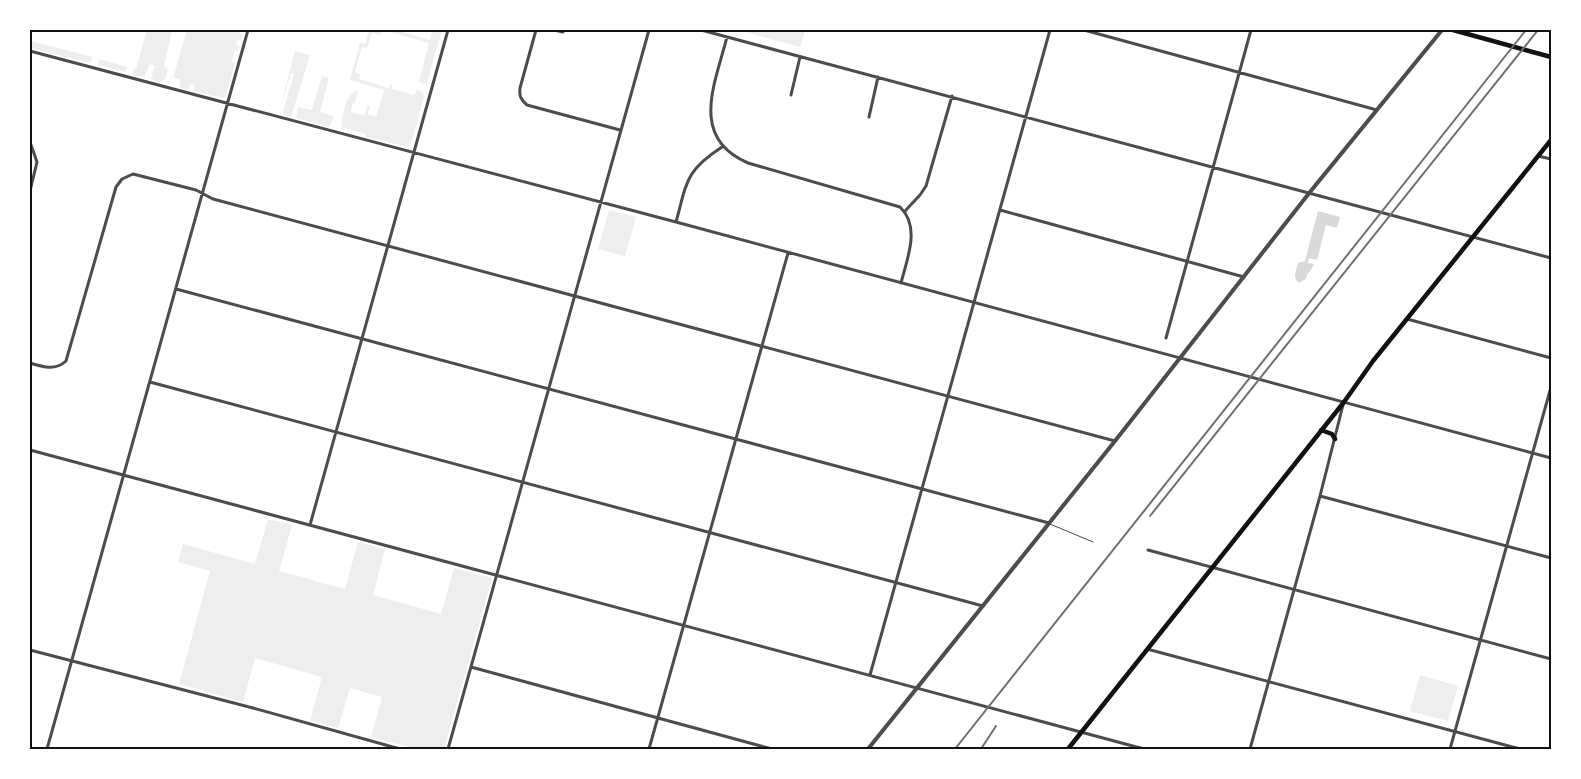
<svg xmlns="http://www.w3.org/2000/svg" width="1581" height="779" font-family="'Varela Round',sans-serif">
<rect width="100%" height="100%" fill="#fff"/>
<path fill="#eee" d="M147,30H172L164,66L168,69L166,77L161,83L151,79L155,66L150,64L144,77L133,75V68L136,69Z
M187,30H241L239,34L243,35L241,40H237L236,45L240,46L238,51H234L232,61L235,64L226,95L223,98L194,91V85L190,84L187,90L180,88V79L173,78Z
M369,30H382L380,35L372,33L367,48L362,47L355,72L360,74L359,79L388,88L392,83V89L414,95L417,90L423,93L424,97L411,144L408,147L365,137L366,134L341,127C343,115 345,94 358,90L355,103H353L351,112L364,116L367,107L365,105L370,106L368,114L376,117L384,90L350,80L360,43L365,44Z
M383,30H395L430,40L433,30H442L427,83L423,84L419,82L429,43Z
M738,30H805L800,47Z
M30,41L93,57L90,63L30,48Z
M295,51L310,55L291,117L283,115V111L294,74L291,73L279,113Z
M99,59L127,67L125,72L98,65Z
M322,76L329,78L320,112L334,116L329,127L296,118L298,107L312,110Z
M609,210L636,217L625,256L598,249Z
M268,519L292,525L279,571L345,589L358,542L385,549L373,595L441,614L454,568L492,578L444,749H416L371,737L382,697L350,688L338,728L310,721L322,677L255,658L243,702L179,684L210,571L178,562L183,544L255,564Z
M1420,675L1458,686L1448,721L1410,711Z"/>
<path fill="#d9d9d9" d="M1318,211L1340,217L1337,228L1326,225L1317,260L1309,258L1308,263L1314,264C1312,270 1308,271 1306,279L1299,283C1292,278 1296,270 1298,263L1305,261Z"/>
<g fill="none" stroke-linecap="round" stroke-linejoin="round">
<path stroke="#4c4c4c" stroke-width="1" d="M1050,524L1093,542"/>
<path stroke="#4c4c4c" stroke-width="3" d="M536,30L520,88C519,96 521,100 527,105L620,130
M554,30L563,32
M701,30L1551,258
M1084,30L1377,110
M727,37C715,84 689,138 748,163L900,207C921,227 907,259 901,283
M30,51L676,222L1551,458
M791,95L800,57
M869,117L878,77
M30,142L37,162L30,191
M1538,156L1551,159
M1000,210L1244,277
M905,211L920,195L926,186L952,96
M676,222C687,182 685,171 722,147
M176,289L1049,523
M1407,319L1551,358
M1166,338L1251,30
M30,363C43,367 55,371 66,361L116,187L122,179L133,174L196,190L213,199L1115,441
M150,382L983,606
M30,450L1144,749
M1320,496L1551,558
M310,525L448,30
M1148,550L1551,659
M1147,649L1520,749
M30,650L253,708L400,749
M471,667L772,749
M870,675L1050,30
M47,749L248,30
M448,749L649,30
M649,749L788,253
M1250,749L1320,496L1343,405
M1450,749L1551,387"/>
<path stroke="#4c4c4c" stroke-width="4" d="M868,749L1115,441L1310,192L1442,30"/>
<path stroke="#111" stroke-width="4.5" d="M1453,30L1551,57
M1321,430L1332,434L1335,439
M1068,749L1344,402L1373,361L1551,140"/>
<path stroke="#707070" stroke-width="2" d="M1150,516L1538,30
M955,749L1526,30
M981,749L996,726"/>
</g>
<rect width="1581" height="779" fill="none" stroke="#ffffff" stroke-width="62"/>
<rect x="31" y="31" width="1519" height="717" fill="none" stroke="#111" stroke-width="2"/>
</svg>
